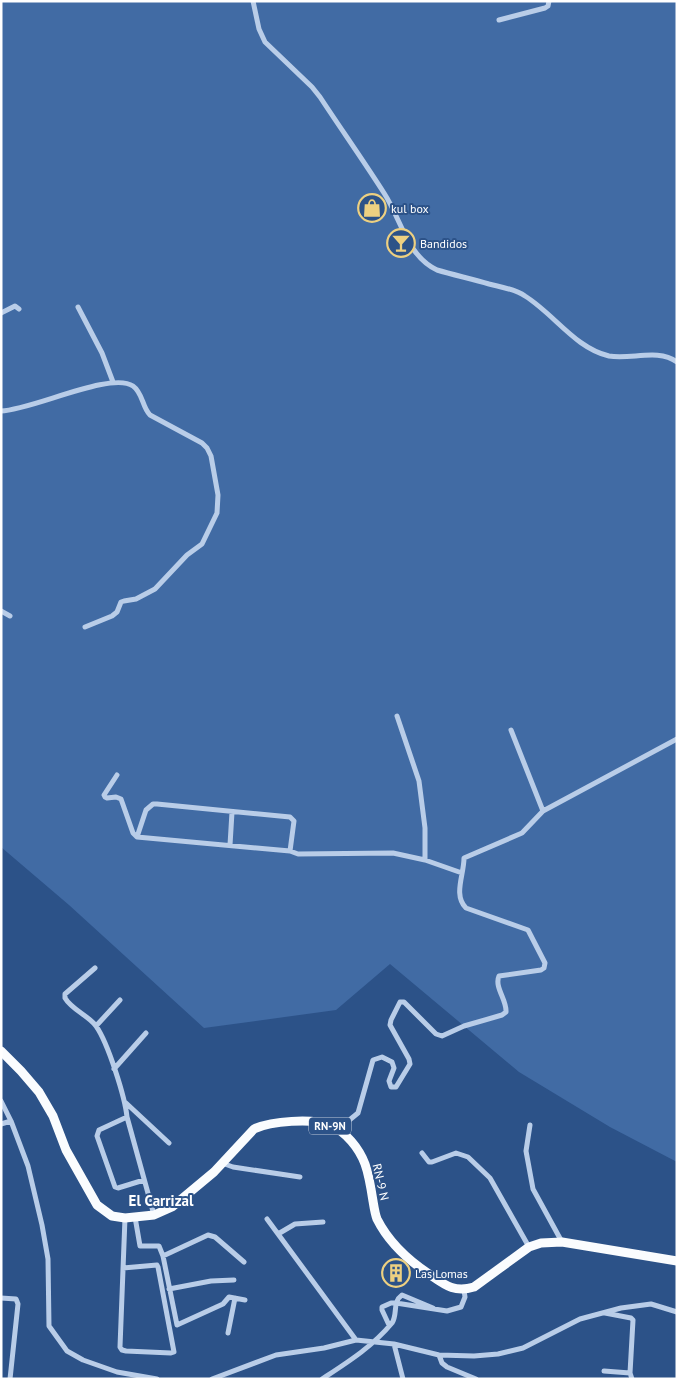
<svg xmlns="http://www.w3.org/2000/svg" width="678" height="1380" font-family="'PT Sans',sans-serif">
<rect width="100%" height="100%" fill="#2c5288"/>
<path fill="#416ba4" d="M1,1H677V1162L610,1127L519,1072L390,964L336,1010L204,1028L69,905L1,847Z"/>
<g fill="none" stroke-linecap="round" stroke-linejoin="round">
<path stroke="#b9cde8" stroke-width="5" d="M253,1L259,29L265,42L312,87L320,97C341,129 363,160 384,193C401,219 407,256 437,270C454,275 472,279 489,284C501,287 515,289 525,296C554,314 575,348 609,356C631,360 658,348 677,362
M499,20L545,8L548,6L549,1
M78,307L102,353L113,382
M1,313L15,306L19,309
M1,411C32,410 111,371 133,386C143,393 142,407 150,415L202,443L207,448L211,456L218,495L217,513L202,544L187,555L155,589L136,599L124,601L121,602L117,612L112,616L85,627
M1,611L10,616
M397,716L419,781L425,828V860
M511,730L543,811
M117,775L104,795L105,797L107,798L116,797L121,799L133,833L137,837L290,851L298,854L393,853L425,860L462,873
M137,837L146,810L153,804H157L290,817L294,821L290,851
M230,845L232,812
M95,968L65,994V998C72,1010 88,1015 96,1026C108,1043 125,1097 127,1117L154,1215
M96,1026L120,1000
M114,1069L146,1033
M1,1101L11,1121L28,1166L42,1225L48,1259L49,1326L67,1351L83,1360L117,1372L157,1379
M126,1103L169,1143
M127,1117L99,1130L97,1136L115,1187L118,1188L144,1180
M1,1124L11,1121
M333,1125L347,1122L358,1113L373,1060L382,1057L392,1062L394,1068L389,1081L391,1087H396L410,1064L409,1059L390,1025L391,1020L400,1002H404L436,1034L442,1036L464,1026L502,1015L506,1012C507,1000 494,987 499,976L541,970L544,968L545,963L528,930L466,908C453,895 464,875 464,858L522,833L543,811L677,739
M530,1125L526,1151L533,1189L562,1242
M422,1153L429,1162H432L456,1153L468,1157L490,1178L529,1247
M222,1163L233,1167L300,1177
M135,1217L140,1246H159L163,1256L177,1325L223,1304L229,1297L245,1300
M267,1219L356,1340
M278,1234L295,1224L323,1222
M163,1256L208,1235L215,1237L244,1262
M123,1268L157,1265L158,1267L174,1352L171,1353L126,1351L122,1350L120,1347L125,1218
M169,1289L211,1281L234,1280
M1,1298L16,1299L18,1304L10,1379
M605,1313L631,1318L633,1320L630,1373
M389,1325L382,1310V1307L391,1303H396L447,1311L461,1307L465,1297L464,1290
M228,1333L235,1298
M394,1344L403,1379
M439,1355L442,1363L447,1367L476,1379
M604,1371L630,1373L632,1379
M212,1379L276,1355L324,1348L356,1340L394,1344L439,1355L474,1356L498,1354L523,1348L580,1319L621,1308L651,1304L677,1312
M322,1379C348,1362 372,1347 392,1323C398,1314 392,1302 402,1295L433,1308"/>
<path stroke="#fafcfe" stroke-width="9" d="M1,1051L21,1071L39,1092L53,1116L66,1150L97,1205L112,1216L125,1218L154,1215L172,1207L214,1172L254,1129C271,1121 312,1118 330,1125C346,1132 359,1148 365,1164C369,1175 371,1188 373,1201C374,1207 375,1214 377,1219C389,1243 408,1260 429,1274C445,1285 454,1293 474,1287L529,1247L541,1243L562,1242L677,1261"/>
</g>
<defs>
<symbol id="shop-ring" viewBox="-11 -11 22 22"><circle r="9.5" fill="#2c5288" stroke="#edd081" stroke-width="1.5"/><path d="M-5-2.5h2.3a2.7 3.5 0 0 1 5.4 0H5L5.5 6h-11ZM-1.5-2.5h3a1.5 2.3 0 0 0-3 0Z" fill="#edd081"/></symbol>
<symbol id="bar-ring" viewBox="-11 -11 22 22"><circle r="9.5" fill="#2c5288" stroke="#edd081" stroke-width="1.5"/><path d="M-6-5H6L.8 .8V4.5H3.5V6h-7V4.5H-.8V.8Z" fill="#edd081"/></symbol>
<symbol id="building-ring" viewBox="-11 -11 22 22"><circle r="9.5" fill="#2c5288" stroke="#edd081" stroke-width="1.5"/><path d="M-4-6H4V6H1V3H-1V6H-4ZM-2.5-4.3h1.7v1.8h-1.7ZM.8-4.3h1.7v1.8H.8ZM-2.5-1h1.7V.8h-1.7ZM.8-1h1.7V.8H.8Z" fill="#edd081"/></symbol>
</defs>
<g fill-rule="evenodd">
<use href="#shop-ring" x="356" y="192" width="32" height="32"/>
<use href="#bar-ring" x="385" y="227" width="32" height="32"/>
<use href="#building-ring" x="380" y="1257" width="32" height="32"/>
</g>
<g text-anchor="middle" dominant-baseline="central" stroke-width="4" stroke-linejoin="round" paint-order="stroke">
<rect fill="#2c5288" stroke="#c0cbdb" stroke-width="1" x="309" y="1117.5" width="42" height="17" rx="4"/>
<g font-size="11" font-weight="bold" fill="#fff">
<text x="330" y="1126">RN-9N</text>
</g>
<g font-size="12" fill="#fff" stroke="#2c5288" text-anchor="start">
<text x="391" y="208">kul box</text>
<text x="420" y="243">Bandidos</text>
<text x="415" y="1273">Las Lomas</text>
</g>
<g font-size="12" fill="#fff" stroke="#2c5288">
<text transform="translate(381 1182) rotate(77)">RN-9 N</text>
</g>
<g font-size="15" font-weight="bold" fill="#fff" stroke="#2c5288">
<text x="161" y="1200">El Carrizal</text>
</g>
</g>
<rect width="678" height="1380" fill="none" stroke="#ffffff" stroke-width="5"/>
</svg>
